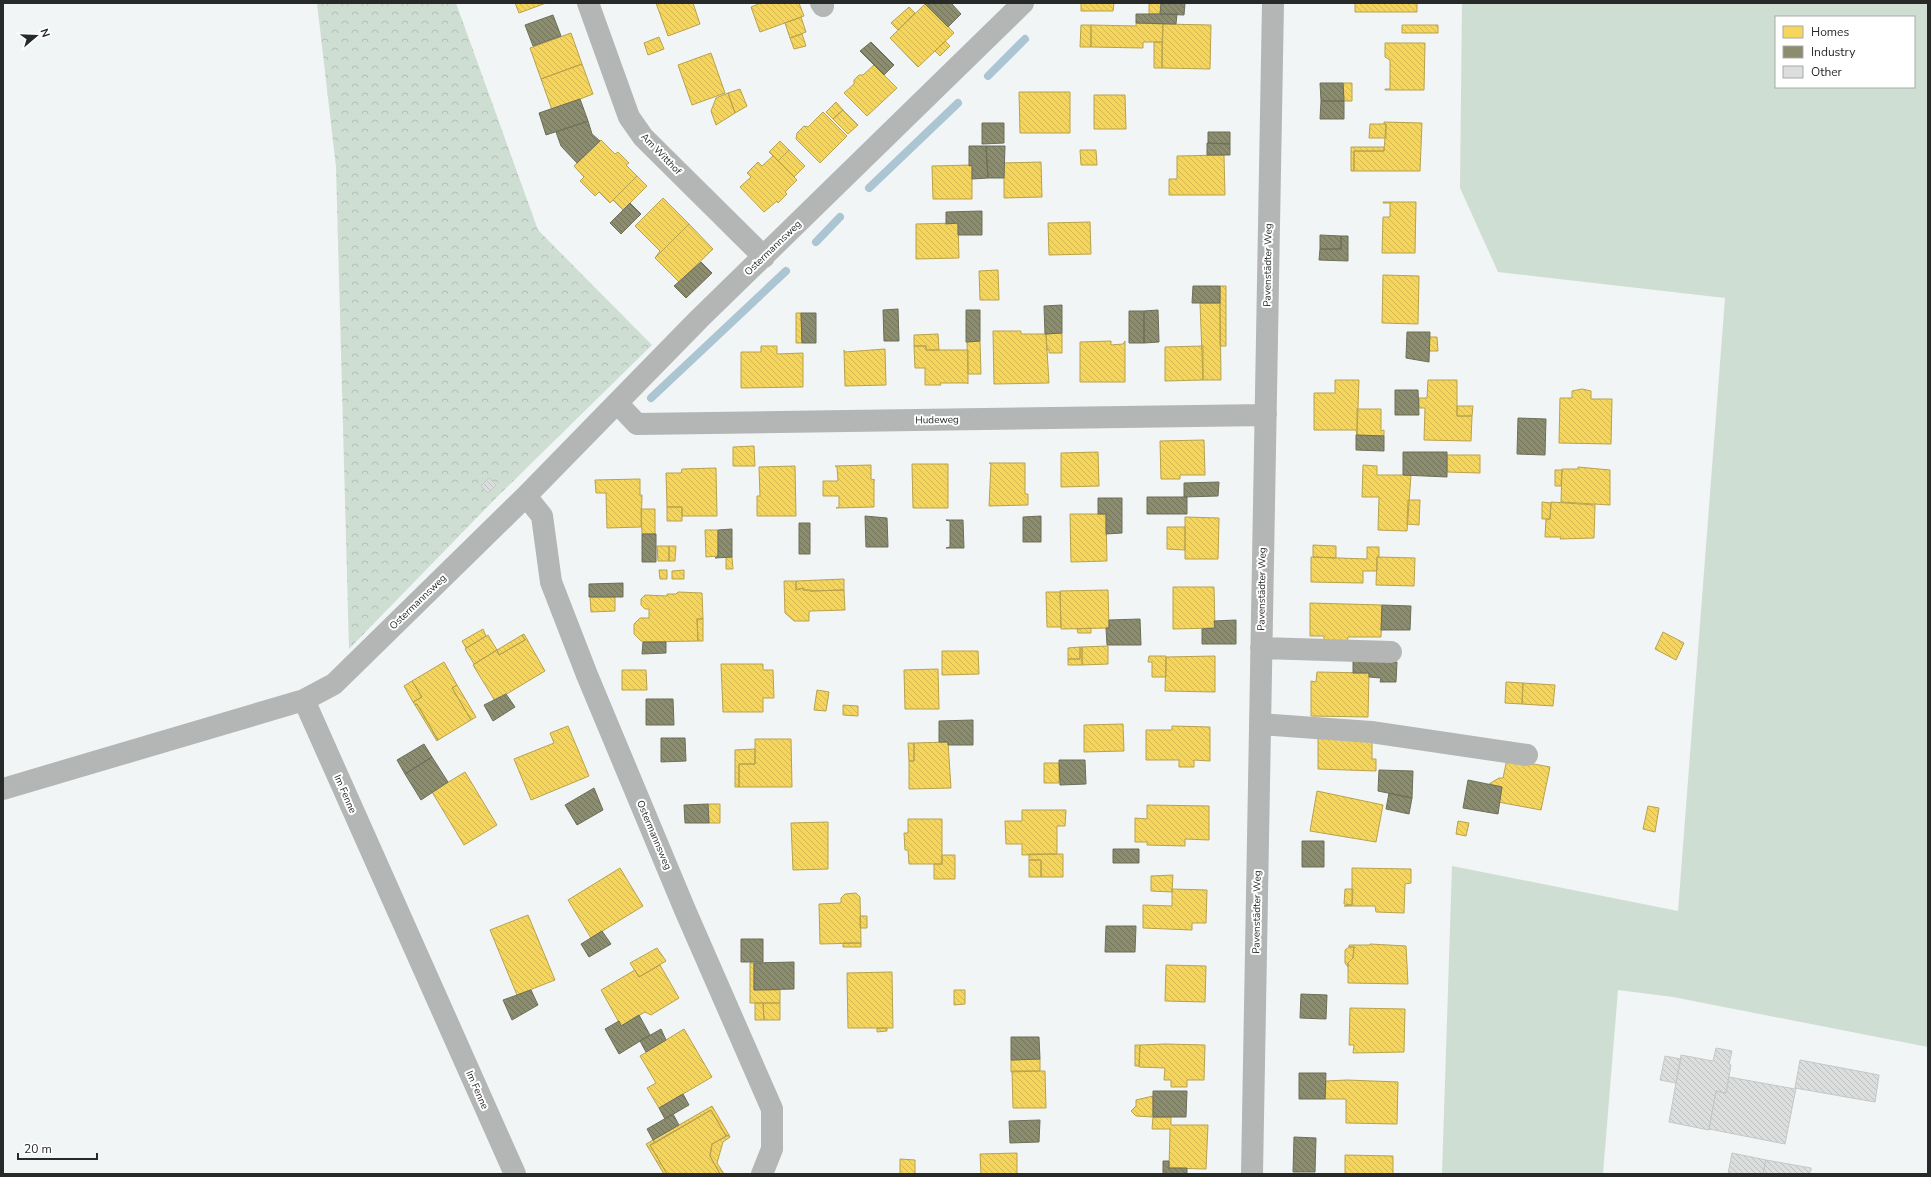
<svg xmlns="http://www.w3.org/2000/svg" width="1931" height="1177" font-family="'Nunito Sans',sans-serif">
<defs>
<pattern id="forest-crowns" width="20" height="18" patternUnits="userSpaceOnUse"><rect width="20" height="18" fill="#cfded2"/><path d="M2 6a3 3 0 1 1 6 0M12 15a3 3 0 1 1 6 0" fill="none" stroke="#b2bfb4"/></pattern>
<pattern id="homes-back-hatch" width="6" height="6" patternUnits="userSpaceOnUse"><rect width="6" height="6" fill="#f6d55c"/><path d="M-1 5l2 2M0 0l6 6M5-1l2 2" fill="none" stroke="#d3b750"/></pattern>
<pattern id="industry-back-hatch" width="6" height="6" patternUnits="userSpaceOnUse"><rect width="6" height="6" fill="#8c8c6e"/><path d="M-1 5l2 2M0 0l6 6M5-1l2 2" fill="none" stroke="#72735b"/></pattern>
<pattern id="building-back-hatch" width="6" height="6" patternUnits="userSpaceOnUse"><rect width="6" height="6" fill="#dbdedd"/><path d="M-1 5l2 2M0 0l6 6M5-1l2 2" fill="none" stroke="#bcbfbe"/></pattern>
</defs>
<rect width="100%" height="100%" fill="#f1f5f5"/>
<path fill="#cfded2" fill-rule="evenodd" d="M1462,3H1928V1047L1673,997L1618,990L1603,1174H1442L1452,866L1678,911L1725,298L1498,272L1460,188ZM1776,17H1914V87H1776Z"/>
<path fill="url(#forest-crowns)" d="M317,3H456L538,230L652,345L495,499L349,649L336,167Z"/>
<path fill="url(#homes-back-hatch)" stroke="#b8a24d" d="M515,3H546L519,13Z
M656,3H693L700,24L668,36Z
M761,3H799L804,16L760,32L751,7Z
M926,3L954,33L918,67L890,38Z
M1081,3H1114L1113,11H1081Z
M1149,3H1161L1160,14H1149Z
M1355,3H1417V12H1355Z
M909,7L915,13L898,30L891,23Z
M801,17L806,32L790,38L785,23Z
M1136,23L1163,24L1162,42H1143V48L1091,47V25L1136,26Z
M1163,24L1211,25L1210,69L1162,68Z
M1081,25H1091V47H1080Z
M1402,25H1438V33H1402Z
M571,33L582,64L541,79L530,48Z
M802,34L806,46L794,49L790,38Z
M659,37L664,49L648,55L644,43Z
M945,41L950,46L940,56L935,51Z
M1154,42H1162V68H1154Z
M1385,43H1425L1424,90H1385V89H1390V60L1385,57Z
M711,53L725,93L692,105L678,65Z
M582,64L593,94L552,110L541,79Z
M874,65L897,88L867,116L844,93L854,84V80L859,75H863Z
M1343,83H1352V101H1344Z
M740,89L747,106L735,113L728,93Z
M1019,92H1070V133H1020Z
M728,93L735,113L716,125L711,111L716,98Z
M1094,95H1125L1126,129H1094Z
M836,102L843,110L833,119L826,112Z
M843,110L858,125L848,134L833,119Z
M823,112L847,136L820,163L796,139L797,133L804,126L808,127Z
M1384,122L1422,123L1420,171H1354V151H1384L1386,124H1384Z
M1370,124H1386V138H1369Z
M601,140L615,154L618,152L629,163L626,165L637,176L610,203L599,192L595,196L580,181L584,177L574,166Z
M780,141L789,150L778,161L769,152Z
M1351,147H1384V151H1354V171H1351Z
M789,150L805,166L794,177L778,161Z
M1080,150H1096L1097,165H1081Z
M1224,155L1225,195H1169V179H1177V156Z
M773,156L797,180L785,192L787,194L778,203L777,201L764,212L740,187L751,177L747,173L758,162L762,166Z
M1041,162L1042,197L1004,198V163Z
M972,165V199H933L932,166Z
M637,176L647,186L623,210L613,200Z
M663,198L689,224L655,258L660,251L635,226Z
M1383,202H1416L1415,253H1382L1383,217H1390V203H1383Z
M1090,222L1091,254L1049,255L1048,223Z
M958,223L959,258L916,259V224Z
M689,224L713,249L679,282L655,258Z
M998,270L999,300H980L979,271Z
M1383,275L1419,276L1418,324L1382,323Z
M1220,286H1226V346H1220Z
M1200,303H1220L1221,380H1203Z
M796,313H801L802,343H796Z
M993,331H1021V334H1046L1049,383L994,384Z
M1062,333V353H1049V349L1047,350L1046,334Z
M938,334L939,350H926V346H914V335Z
M1429,337H1437L1438,351H1429Z
M980,341L981,374H968L967,342Z
M1111,341V345L1123,344L1125,341V382H1080V342Z
M761,346H777V354L803,353V387L741,388V352H761Z
M914,346H926V350H968V384L967,383H940L941,385H925V368H915Z
M1203,346V380L1165,381V347Z
M885,349L886,385L845,386L844,350L845,352Z
M1335,380H1359L1357,435L1356,430H1314V393H1335Z
M1428,380H1457V416H1472L1471,441L1424,440L1425,408H1419V398H1427Z
M1582,389L1591,391V399H1612L1611,444L1559,443L1560,398H1572V391Z
M1457,406H1473L1472,416H1457Z
M1357,409H1381V431L1384,430V436L1357,435Z
M1204,440L1205,475H1180V479H1161L1160,441Z
M754,446L755,466H733V447Z
M1098,452L1099,486L1061,487V453Z
M1447,455H1480V473L1447,472Z
M989,463H1025V494H1028V505L989,506L991,464Z
M912,464H948V508H913Z
M871,465V479L875,480H874V507L836,508L839,507V496H823V481H838L837,467L835,466Z
M1363,465L1377,466V475H1411L1407,531L1378,530L1379,497H1362Z
M795,466L796,516H757V496H760L759,467Z
M1578,467L1610,470V505L1561,502L1562,469H1578Z
M716,468L717,516H682V507H667L666,473H681L682,469Z
M1555,470H1562L1561,486H1555Z
M640,479V495H642L641,527L607,528L606,493H596L595,480Z
M1408,500H1420L1419,525L1407,524Z
M1542,502L1551,503L1550,519H1542Z
M1551,502L1595,505L1594,538L1560,539L1561,537H1545L1546,519H1550Z
M667,507H682V521H667Z
M641,509H655V534H642Z
M1070,514H1106L1107,561L1071,562Z
M1185,517L1219,518L1218,559H1185Z
M1167,527H1185V550L1167,549Z
M705,530H718V556L706,557Z
M1313,545L1336,546V558L1313,557Z
M657,546H669V561H658Z
M669,546H676L675,561H669Z
M1367,547H1379V557H1377V571H1363V583L1311,582V557L1367,559Z
M726,557H732L733,569H726Z
M1377,557L1415,558L1414,586L1376,585Z
M659,570H667V579H660Z
M684,570V579H672V571Z
M844,579V590L810,591V590H803V588L796,590V581Z
M784,581H796V590L803,588V590H810V591L844,590L845,610L811,611L809,612V621H794L785,613Z
M1173,587H1214L1215,628L1173,629Z
M1108,590L1109,628L1061,629L1060,591Z
M678,592L702,593L703,619H697L698,641L643,642L640,640L634,634V624L640,618H649V609H645L641,605V599L645,595L667,596V594H676Z
M1046,592H1060L1061,627H1047Z
M590,597H615V611L591,612Z
M1310,603L1382,605L1381,637H1348L1347,643L1324,642V636H1310Z
M697,619H703V641H698Z
M1091,628V633H1078L1077,629Z
M483,629L486,636L466,648L462,641Z
M1663,632L1684,643L1676,660L1655,649Z
M524,634L545,671L495,701L473,665L497,650L499,655L525,640L522,635Z
M488,635L497,650L474,664L465,649Z
M522,635L525,640L499,655L497,650Z
M1108,646V664L1082,665V647Z
M1080,647V659H1068V648Z
M1080,647H1082V665H1068V659H1080Z
M942,651H978L979,674L942,675Z
M1149,656H1166V677H1152V662H1148Z
M1215,656V692L1165,691L1166,657Z
M444,662L457,685L452,688L471,720L438,740L417,704L415,705L413,702L422,697L412,681Z
M721,664H763V670H773L774,698H763V712H723Z
M938,669L939,709H905L904,670Z
M622,670H646L647,690H622Z
M1317,672L1369,673L1368,717L1311,716V681L1316,682Z
M412,681L422,697L413,702L404,686Z
M1506,682L1523,683L1522,704L1505,703Z
M1523,683L1555,685L1553,706L1522,704Z
M457,685L476,717L471,720L452,688Z
M817,690L829,692L826,711L814,710Z
M417,704L438,740L437,741L415,705Z
M843,705L858,706V716L843,715Z
M1123,724L1124,751L1084,752V725Z
M568,726L589,776L531,800L514,759L554,743L550,733Z
M1172,726L1210,727V761L1194,760V767H1179V760H1146V730H1172Z
M1318,737L1372,739V759H1376V771L1318,769Z
M755,739H791L792,787H739V764H755Z
M948,742L951,788L909,789V761H914V743Z
M908,743H914V761H909Z
M755,749V764H739V787H735V750Z
M1507,759L1550,767L1541,810L1498,802L1502,787L1489,784L1499,778H1503Z
M1044,763H1059V783H1044Z
M465,772L497,825L464,845L432,792Z
M1317,791L1383,805L1376,842L1310,831Z
M708,804H720V823H709Z
M1147,805L1209,806V840L1185,839V846L1147,845V842H1135V818L1147,819Z
M1648,806L1659,808L1655,832L1643,829Z
M1022,810H1066L1065,826H1057V854L1022,855V844H1006L1005,821H1022Z
M908,819H942V864H909L908,850H905L904,833H908Z
M1458,821L1469,823L1466,836L1456,834Z
M828,822V869L793,870L791,823Z
M1029,854H1063V877H1041V860H1029Z
M942,855H955V879H934V864H942Z
M1029,860H1041V877H1029Z
M620,868L643,906L591,938L568,900Z
M1352,868L1411,869V883L1405,884L1404,913L1376,912L1375,906H1344L1352,905Z
M1173,875L1172,892L1151,891V876Z
M1172,889L1207,890L1206,923H1192V930L1143,928V905L1172,906Z
M1345,889H1353L1352,905L1344,904Z
M856,893L860,897L861,943L820,944L819,904L841,903V898L845,894Z
M528,915L555,980L517,995L490,930Z
M860,916H867V928H860Z
M843,943H861V947H843Z
M1370,944L1406,946L1408,984L1348,983V963L1353,958L1354,947H1349V945H1370Z
M1349,947H1354L1353,958L1348,963V967L1345,963V950Z
M657,948L666,961L639,977L630,963Z
M750,963H754V990H780V1003H750Z
M660,965L679,998L651,1015L645,1012L621,1026L601,990L635,970L639,977Z
M1166,965L1206,966L1205,1002L1165,1001Z
M892,972L893,1028H848L847,973Z
M954,990H965V1004L954,1005Z
M755,1003H763L764,1020H755Z
M763,1003H780V1020H764Z
M1350,1008L1405,1009L1404,1052L1353,1053L1354,1045H1349Z
M877,1028H887V1031L877,1032Z
M684,1029L712,1077L659,1108L647,1088L656,1083L640,1056Z
M1165,1044L1205,1045L1204,1080H1187V1087H1171V1080H1164L1165,1068L1139,1067L1140,1045Z
M1135,1045H1140L1139,1066H1135Z
M1040,1059V1071L1011,1072V1060Z
M1012,1071H1045L1046,1108H1013Z
M1347,1080L1398,1082L1397,1124L1346,1123V1099H1325L1326,1081Z
M1153,1096V1117L1136,1116L1131,1111L1136,1106V1100Z
M712,1106L729,1135L726,1136L711,1110L655,1143L653,1140Z
M711,1110L726,1136L712,1144L710,1156L720,1174H667L650,1145Z
M1153,1117H1171V1125H1208L1206,1169L1169,1168L1170,1129H1152Z
M729,1135L730,1137L723,1142L717,1163L724,1174H720L710,1156L712,1144Z
M653,1140L655,1143L650,1145L667,1174H664L646,1144Z
M1017,1153V1174H981L980,1154Z
M1345,1155L1393,1156V1174H1345Z
M900,1159L915,1160V1174H896H900Z"/>
<path fill="url(#industry-back-hatch)" stroke="#6e6f5a" d="M924,3H951L961,14L948,27Z
M1161,3H1185L1184,15L1160,14Z
M1136,14H1177L1176,24L1136,23Z
M553,15L561,36L533,46L525,25Z
M871,42L894,65L884,75L860,51Z
M1320,83H1343L1344,101H1321Z
M580,99L588,121L546,135L539,113Z
M1321,101H1344V119H1320Z
M588,121L592,134L600,141L577,163L561,146L556,132Z
M982,123H1004V143L982,144Z
M1208,132H1230V144L1208,143Z
M1207,143L1230,144V155H1207Z
M969,146H986L988,178L972,179V165L969,166Z
M986,146H1005L1004,178H988Z
M630,203L641,214L621,234L610,223Z
M982,211V235H958V223L946,224V212Z
M1320,235L1341,236V249H1320Z
M1341,236H1348V261L1319,260L1320,249H1341Z
M701,262L712,273L686,298L674,286Z
M1193,286H1220V303H1192Z
M1062,305V333L1045,334L1044,306Z
M898,309L899,341H884L883,310Z
M966,310H980V341L966,342Z
M1158,310L1159,342L1144,343V311Z
M1129,311H1144V343H1129Z
M801,313H816V343H802Z
M1407,332H1430L1429,362L1406,358Z
M1395,390H1418L1419,415H1395Z
M1518,418L1546,419L1545,455L1517,454Z
M1356,435L1384,436V451L1356,450Z
M1403,452H1447V477L1403,475Z
M1219,482L1218,496L1184,497V483Z
M1147,497H1187V514H1147Z
M1098,498H1122V533L1106,534V514H1098Z
M865,516L887,518L888,547H866Z
M1041,516V542H1023V517Z
M946,520H963L964,548H946L950,547V521Z
M799,523H810V554H799Z
M732,529V557L715,558L718,556V530Z
M642,534H656V562H642Z
M623,583V597H589V584Z
M1382,605L1411,606L1410,630H1381Z
M1140,619L1141,645H1107L1106,628H1109V620Z
M1236,620V644H1202V629L1215,628L1214,621Z
M643,642H666V653L642,654Z
M1353,659L1397,662L1396,682H1380L1381,678L1369,677V673H1353Z
M506,694L515,707L493,721L484,705Z
M646,699H673L674,725H646Z
M973,720V745H948V742H939V721Z
M661,738H685L686,761L661,762Z
M424,744L432,757L405,774L397,760Z
M432,757L448,782L421,800L405,774Z
M1059,760H1085L1086,784L1060,785Z
M1379,770L1413,771L1412,798L1378,791Z
M1468,780L1502,787L1498,814L1463,808Z
M594,788L603,810L577,825L565,805Z
M1389,793L1412,798L1409,814L1386,809Z
M708,804L709,823H685L684,805Z
M1302,841H1324V867H1302Z
M1113,849H1139V863H1113Z
M1106,926H1136L1135,952H1105Z
M602,931L611,944L589,957L581,944Z
M741,939H763V962H741Z
M794,962V989L754,990V963Z
M531,990L538,1005L512,1020L503,1000Z
M1301,994L1327,995L1326,1019L1300,1018Z
M639,1015L650,1035L619,1054L605,1029L619,1021L621,1026Z
M661,1029L666,1040L646,1052L640,1041Z
M1011,1037H1039L1040,1059L1011,1060Z
M1299,1073H1326L1325,1099H1299Z
M1153,1091H1187L1186,1117H1153Z
M683,1094L689,1105L665,1119L659,1108Z
M673,1114L679,1125L653,1140L647,1129Z
M1040,1120L1039,1142L1010,1143L1009,1121Z
M1294,1137L1316,1138L1315,1172H1293Z
M1163,1161H1169V1168H1187V1174H1163Z"/>
<g fill="none" stroke-linecap="round" stroke-linejoin="round">
<path stroke="#acc5d2" stroke-width="8" d="M988,76L1025,39
M869,188L958,103
M816,242L840,217
M651,398L786,271"/>
</g>
<path fill="url(#building-back-hatch)" stroke="#c6c8c8" d="M489,478L496,485L488,493L481,486Z
M1716,1048L1732,1051L1729,1064L1731,1065L1726,1093L1716,1091L1709,1130L1669,1122L1681,1055L1713,1061Z
M1665,1056L1681,1059L1676,1083L1660,1080Z
M1800,1060L1879,1075L1875,1102L1795,1088Z
M1729,1077L1795,1089L1796,1088L1785,1144L1709,1129L1716,1091L1726,1093Z
M1732,1153L1766,1160L1763,1174H1728Z
M1766,1160L1811,1168V1170L1809,1174H1763Z"/>
<g fill="none" stroke-linecap="round" stroke-linejoin="round">
<path stroke="#b4b5b5" stroke-width="22" d="M588,3L629,117L643,137L764,257
M821,3L823,6
M617,403L637,424L1266,415
M526,496L542,516L551,582L587,675L685,910L772,1109V1149L762,1174
M1261,648L1391,652
M304,700L515,1174
M1260,724L1371,732L1527,755
M3,789L304,700L334,684L526,496L699,319L1023,3
M1252,1174L1273,3"/>
</g>
<g text-anchor="middle" dominant-baseline="central" stroke-width="4" stroke-linejoin="round" paint-order="stroke">
<g font-size="10" fill="#282a2a" stroke="#fff">
<text transform="translate(661 154) rotate(46)">Am Witthof</text>
<text transform="translate(773 248) rotate(-44)">Ostermannsweg</text>
<text transform="translate(1268 265) rotate(-89)">Pavenstädter Weg</text>
<text transform="translate(937 420) rotate(-1)">Hudeweg</text>
<text transform="translate(1262 589) rotate(-89)">Pavenstädter Weg</text>
<text transform="translate(418 602) rotate(-44)">Ostermannsweg</text>
<text transform="translate(345 794) rotate(66)">Im Fenne</text>
<text transform="translate(654 835) rotate(67)">Ostermannsweg</text>
<text transform="translate(1257 912) rotate(-89)">Pavenstädter Weg</text>
<text transform="translate(477 1090) rotate(66)">Im Fenne</text>
</g>
</g>
<rect width="1931" height="1177" fill="none" stroke="#282a2a" stroke-width="8"/>
<rect x="1775" y="16" width="140" height="72" fill="#ffffff" stroke="#a9aaaa"/>
<rect x="1783" y="26" width="20" height="12" fill="#f6d55c" stroke="#a9aaaa"/>
<text x="1811" y="36" font-size="12" fill="#282a2a">Homes</text>
<rect x="1783" y="46" width="20" height="12" fill="#8c8c6e" stroke="#a9aaaa"/>
<text x="1811" y="56" font-size="12" fill="#282a2a">Industry</text>
<rect x="1783" y="66" width="20" height="12" fill="#dbdedd" stroke="#a9aaaa"/>
<text x="1811" y="76" font-size="12" fill="#282a2a">Other</text>
<g transform="translate(36 36) rotate(71)" stroke="#ffffff" stroke-width="3" paint-order="stroke">
<path d="M0-3L7 15L0 10L-7 15Z" fill="#282a2a"/>
<text y="-6" font-size="11" font-weight="bold" text-anchor="middle" fill="#282a2a">N</text>
</g>
<path d="M18 1153v6h79v-6" fill="none" stroke="#282a2a" stroke-width="2"/>
<text x="24" y="1153" font-size="12" fill="#282a2a" stroke="#ffffff" stroke-width="3" paint-order="stroke">20 m</text>
</svg>
